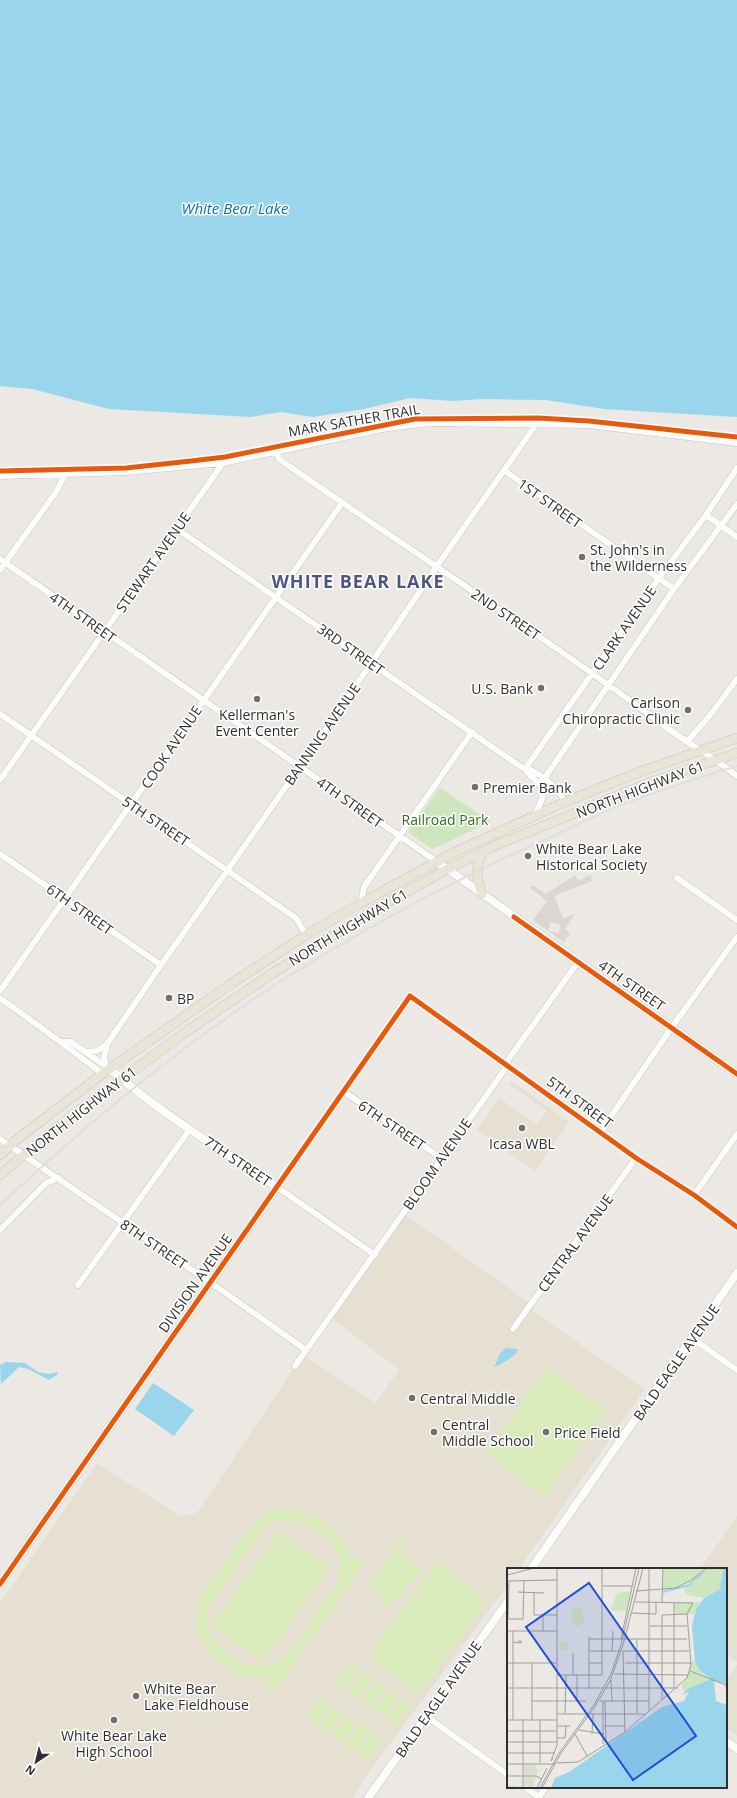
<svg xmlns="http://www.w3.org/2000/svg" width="737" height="1798" font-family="'Open Sans',sans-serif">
<rect width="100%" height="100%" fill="#ece8e4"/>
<path fill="#e6e0d3" d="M511,1081L569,1122L535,1171L477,1130L499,1098L537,1125L547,1111L509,1084Z
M403,1213L531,1304L528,1308L645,1389L519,1569H508V1585L364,1779L353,1798H0V1603L97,1463L180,1516L197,1513L303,1355L376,1403L399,1370L330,1317Z
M737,1516V1662L726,1655V1569H700Z
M737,1665V1736L726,1728V1680Z"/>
<path fill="#cee6be" d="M440,788L491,822L432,849L408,832Z"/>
<path fill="#d9eabb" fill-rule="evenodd" d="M547,1367L606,1410L546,1496L485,1454Z
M289,1508C317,1512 346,1531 352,1561L356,1556L365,1563L275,1691L265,1685L270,1677C235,1682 189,1649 196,1610C198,1597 251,1523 262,1515C271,1510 279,1508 289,1508ZM285,1520C311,1522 350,1547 338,1578C335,1588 326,1598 320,1606C308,1623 297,1644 282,1659C251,1680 200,1645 208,1609L262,1530L272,1523Z
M279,1531L330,1567L263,1662L212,1626Z
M402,1536L405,1537L403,1540V1557L423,1569L403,1590V1597H396L383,1611V1615L380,1613L382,1610L384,1594L369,1586L402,1539Z
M435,1562L487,1599L420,1694L368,1657Z
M351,1663L360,1669L346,1690L336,1683Z
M363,1672L373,1678L358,1699L349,1692Z
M376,1680L386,1687L371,1708L361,1701Z
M389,1690L398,1696L384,1717L374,1710Z
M321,1697L331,1704L316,1725L307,1718Z
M401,1698L411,1705L396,1726L387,1719Z
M334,1706L343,1713L329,1734L319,1727Z
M347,1715L356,1722L342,1743L332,1736Z
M359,1724L369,1731L354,1752L345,1745Z
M372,1733L381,1740L367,1760L357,1754Z"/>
<path fill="#dad6d2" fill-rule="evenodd" d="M575,875L578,881L590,875L592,881L554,896L563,918L575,914L565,929L570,933L564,942L533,920L547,901L530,888L533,885L546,894ZM550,922L560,924L559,933L549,931Z"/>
<path fill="#99d6ec" d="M0,0H737V417L604,409L546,400L482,399L453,401L410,398L364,409L313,417L280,412L251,417L109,409L32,389L0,386Z
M506,1348L518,1349C515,1358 502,1363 494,1367L500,1354Z
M6,1362L25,1363L38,1372L48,1374L58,1372L57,1375L49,1380L28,1369L19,1367L1,1384L0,1365Z
M153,1383L194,1410L174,1436L135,1409Z"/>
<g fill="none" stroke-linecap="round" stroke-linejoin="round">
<defs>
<path id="street" d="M276,452L279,459C409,550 543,635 670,730C692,746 716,759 737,776
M505,471L674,589
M0,476L126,472L223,463L387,428L431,423L589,425L737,443
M706,515L737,537
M177,529L521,767C525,769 529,769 533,771C547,779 558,788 565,802
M0,559L436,861
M0,570L56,492L65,475
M0,714L296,918L306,935
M687,742L711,714L737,679
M525,769L659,578L706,515L737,468
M525,769C528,774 532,776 536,781C549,792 540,804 534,816
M0,780L223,463
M539,783L544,779L674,589L737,504
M0,854L161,965
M677,878L737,920
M361,903L364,887L472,732
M0,991L342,503
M0,998C35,1023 69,1048 103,1074
M62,1042H71L107,1067
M86,1052L97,1051L107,1044
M106,1066L104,1057L107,1044L161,965L325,731L437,566L537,423
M343,1091L441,1158
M601,1131L672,1027L737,937
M0,1139L217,1287L306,1350
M694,1195L737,1134
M0,1230L46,1183L59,1178
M375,1255L277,1187L410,996L636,1158L694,1195L737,1227
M78,1285L190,1129
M513,1329L636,1158
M693,1339L737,1370
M295,1366L505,1069L508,1060L578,962
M426,1716L508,1775
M525,1787L540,1798
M539,1797L546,1787"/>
<path id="secondary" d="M436,861L737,1074
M531,1569L737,1273
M0,1584L277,1187C221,1149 161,1114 110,1069
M726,1741L737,1749
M368,1798L508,1601"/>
<path id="primary" d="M482,894C476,876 475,869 483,852
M0,1155L15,1141L105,1072L235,981L306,935L361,903L457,851L565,802L642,771L737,738
M0,1175L71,1116L190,1029L276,971L377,908L448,869L494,846L651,782L737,753"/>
</defs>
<use href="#street" stroke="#c5c4c5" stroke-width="7"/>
<use href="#secondary" stroke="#c5c4c5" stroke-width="9"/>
<use href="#primary" stroke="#c6c5c4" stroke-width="10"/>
<use href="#street" stroke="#fcfcfb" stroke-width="6"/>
<use href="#secondary" stroke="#fcfcfb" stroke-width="8"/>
<use href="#primary" stroke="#e8e4d6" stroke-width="9"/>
<path stroke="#dfdfe1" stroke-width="2" d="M0,1205C89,1122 183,1043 286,978C374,922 467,874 562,832C586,821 609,808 634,800C668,787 703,777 737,766"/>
<defs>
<path id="cycleway" d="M0,471L126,468L191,461L225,457L415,419L538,418L589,421L737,437
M514,917L737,1074
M0,1584L410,996L636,1158L694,1195L737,1227"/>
</defs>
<use href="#cycleway" stroke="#fff" stroke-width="8"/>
<use href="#cycleway" stroke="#e8590c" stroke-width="5"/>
</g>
<g fill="#706f6e" stroke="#fff" stroke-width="1.5">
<circle cx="582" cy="557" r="4"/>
<circle cx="541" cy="688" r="4"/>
<circle cx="257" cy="699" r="4"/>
<circle cx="688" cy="710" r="4"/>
<circle cx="475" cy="787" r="4"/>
<circle cx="528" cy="856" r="4"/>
<circle cx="169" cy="998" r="4"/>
<circle cx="522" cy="1128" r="4"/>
<circle cx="412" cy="1398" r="4"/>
<circle cx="434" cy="1432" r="4"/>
<circle cx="546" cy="1432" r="4"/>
<circle cx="136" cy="1696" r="4"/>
<circle cx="114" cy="1720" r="4"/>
</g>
<g text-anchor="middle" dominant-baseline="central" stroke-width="3" stroke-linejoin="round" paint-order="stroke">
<g font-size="14" fill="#2e2e2e" stroke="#fff">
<text transform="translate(354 420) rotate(-10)">MARK SATHER TRAIL</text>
<text transform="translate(550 503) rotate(35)">1ST STREET</text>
<text transform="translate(153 562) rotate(-55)">STEWART AVENUE</text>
<text transform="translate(506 614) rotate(34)">2ND STREET</text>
<text transform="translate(83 617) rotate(35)">4TH STREET</text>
<text transform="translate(624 628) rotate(-55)">CLARK AVENUE</text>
<text transform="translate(351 649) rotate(35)">3RD STREET</text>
<text transform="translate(322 734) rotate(-55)">BANNING AVENUE</text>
<text transform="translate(171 747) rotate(-56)">COOK AVENUE</text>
<text transform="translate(640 789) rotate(-21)">NORTH HIGHWAY 61</text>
<text transform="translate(350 802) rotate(35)">4TH STREET</text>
<text transform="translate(156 821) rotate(34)">5TH STREET</text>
<text transform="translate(80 909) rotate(35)">6TH STREET</text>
<text transform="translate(348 927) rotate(-31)">NORTH HIGHWAY 61</text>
<text transform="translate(632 985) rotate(35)">4TH STREET</text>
<text transform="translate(580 1102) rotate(36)">5TH STREET</text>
<text transform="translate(81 1111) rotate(-38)">NORTH HIGHWAY 61</text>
<text transform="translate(392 1125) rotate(34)">6TH STREET</text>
<text transform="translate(238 1161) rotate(34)">7TH STREET</text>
<text transform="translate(437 1164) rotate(-55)">BLOOM AVENUE</text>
<text transform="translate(575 1243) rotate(-54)">CENTRAL AVENUE</text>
<text transform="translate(154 1244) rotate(34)">8TH STREET</text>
<text transform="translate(195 1283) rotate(-55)">DIVISION AVENUE</text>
<text transform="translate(676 1362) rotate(-55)">BALD EAGLE AVENUE</text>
<text transform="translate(438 1699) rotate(-55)">BALD EAGLE AVENUE</text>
</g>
<g font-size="14" fill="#2e2e2e" stroke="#fff" text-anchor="start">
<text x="590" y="549">St. John's in<tspan x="590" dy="16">the Wilderness</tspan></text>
<text x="533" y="688" text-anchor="end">U.S. Bank</text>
<text x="680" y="702" text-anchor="end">Carlson<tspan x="680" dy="16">Chiropractic Clinic</tspan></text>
<text x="257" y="714" text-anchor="middle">Kellerman's<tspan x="257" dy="16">Event Center</tspan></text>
<text x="483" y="787">Premier Bank</text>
<text x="536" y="848">White Bear Lake<tspan x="536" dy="16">Historical Society</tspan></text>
<text x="177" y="998">BP</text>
<text x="522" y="1143" text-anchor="middle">Icasa WBL</text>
<text x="420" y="1398">Central Middle</text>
<text x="442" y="1424">Central<tspan x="442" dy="16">Middle School</tspan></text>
<text x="554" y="1432">Price Field</text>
<text x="144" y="1688">White Bear<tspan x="144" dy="16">Lake Fieldhouse</tspan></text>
<text x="114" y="1735" text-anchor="middle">White Bear Lake<tspan x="114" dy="16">High School</tspan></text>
</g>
<g font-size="14" fill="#2c6e1b" stroke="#fff">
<text x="445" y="819">Railroad Park</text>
</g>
<g font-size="15" font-style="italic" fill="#0d6fa3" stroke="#fff">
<text x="235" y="208">White Bear Lake</text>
</g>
<g font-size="18" font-weight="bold" letter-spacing="1" fill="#4d5680" stroke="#fff">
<text x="358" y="581">WHITE BEAR LAKE</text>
</g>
</g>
<g transform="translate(507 1568)">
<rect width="220" height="220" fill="#ece8e4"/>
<path d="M156,0H199L173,18L156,22ZM201,0H216L213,21L197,30L178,26L177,17ZM120,24H123L119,43L104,42L110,25ZM194,34L187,46H168V35ZM188,93L193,102L204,110L178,123L174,118L180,111L184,94Z" fill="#cee6be"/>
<path d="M17,197H28L29,201H32L29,207H17ZM17,209H29L26,219L17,218Z" fill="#d8e0cc"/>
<path d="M71,39L76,43L77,53L71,58L65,57V40ZM52 78a5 5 0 1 1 10 0a5 5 0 1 1-10 0Z" fill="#d9eabb"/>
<path d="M220,0V116L207,113L209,133L220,137V220H44L48,210L62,204L155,139L177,133L182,124L174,127L182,120L204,111L192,101L188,93L185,57L189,42L197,30L213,21L216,1Z" fill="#99d6ec"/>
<path fill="none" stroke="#99d6ec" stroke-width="2" d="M185,13L196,5M156,24L183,17L185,14"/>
<path fill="none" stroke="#a09e9b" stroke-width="1" d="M0,7L27,0M95,18H125M129,23L169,20L184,12L200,0M11,24L37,25M27,24V47H50M155,34L156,0M124,45L149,46V34M1,51L2,13L50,12M1,51H16L17,12M143,58H180M0,63H50M6,63V152M36,63V47M82,69V120M82,71H180M114,71L129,0M6,74L14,75V73H11M82,83H114M105,83L106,63M116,83L118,164M116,83H182M0,95H50M82,95H95M118,95H184M183,103L219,117L220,127M107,106L181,107M50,107H95V0M66,107V85M70,107V133M104,112L105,134M0,120H171M167,120V34M155,131V47L180,46M25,133H79M93,133H142M96,134V176M98,134L99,174M142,142V0M58,145L59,107M130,145V71M50,146H138M0,152H50M25,152V95M50,158H63M97,158H118M72,162L97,166M0,163H50M68,166L80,188M85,166L86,146M50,170H58L59,158M0,174H50M0,185H48M46,190L44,193L50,177V0M33,195V152M50,195L71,194L118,164L180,110L184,96L180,46L186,35L128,34M0,196H48M0,208H29L35,211M0,219L24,220M16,220V152M30,220L40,200M33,220L52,185L87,137L104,106L114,77L132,0M35,220L54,185L87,140L103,113L116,77L136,0"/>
<path fill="#1d4ed8" fill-opacity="0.15" stroke="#1d4ed8" stroke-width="2" d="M82,15L189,168L126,212L19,59Z"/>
<rect width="220" height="220" fill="none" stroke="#2e2e2e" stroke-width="2"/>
</g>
<g transform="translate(36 1762) rotate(215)" stroke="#ffffff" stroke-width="3" paint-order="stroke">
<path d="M0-3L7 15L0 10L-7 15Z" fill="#2e2e2e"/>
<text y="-6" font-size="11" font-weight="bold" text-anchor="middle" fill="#2e2e2e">N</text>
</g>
</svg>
